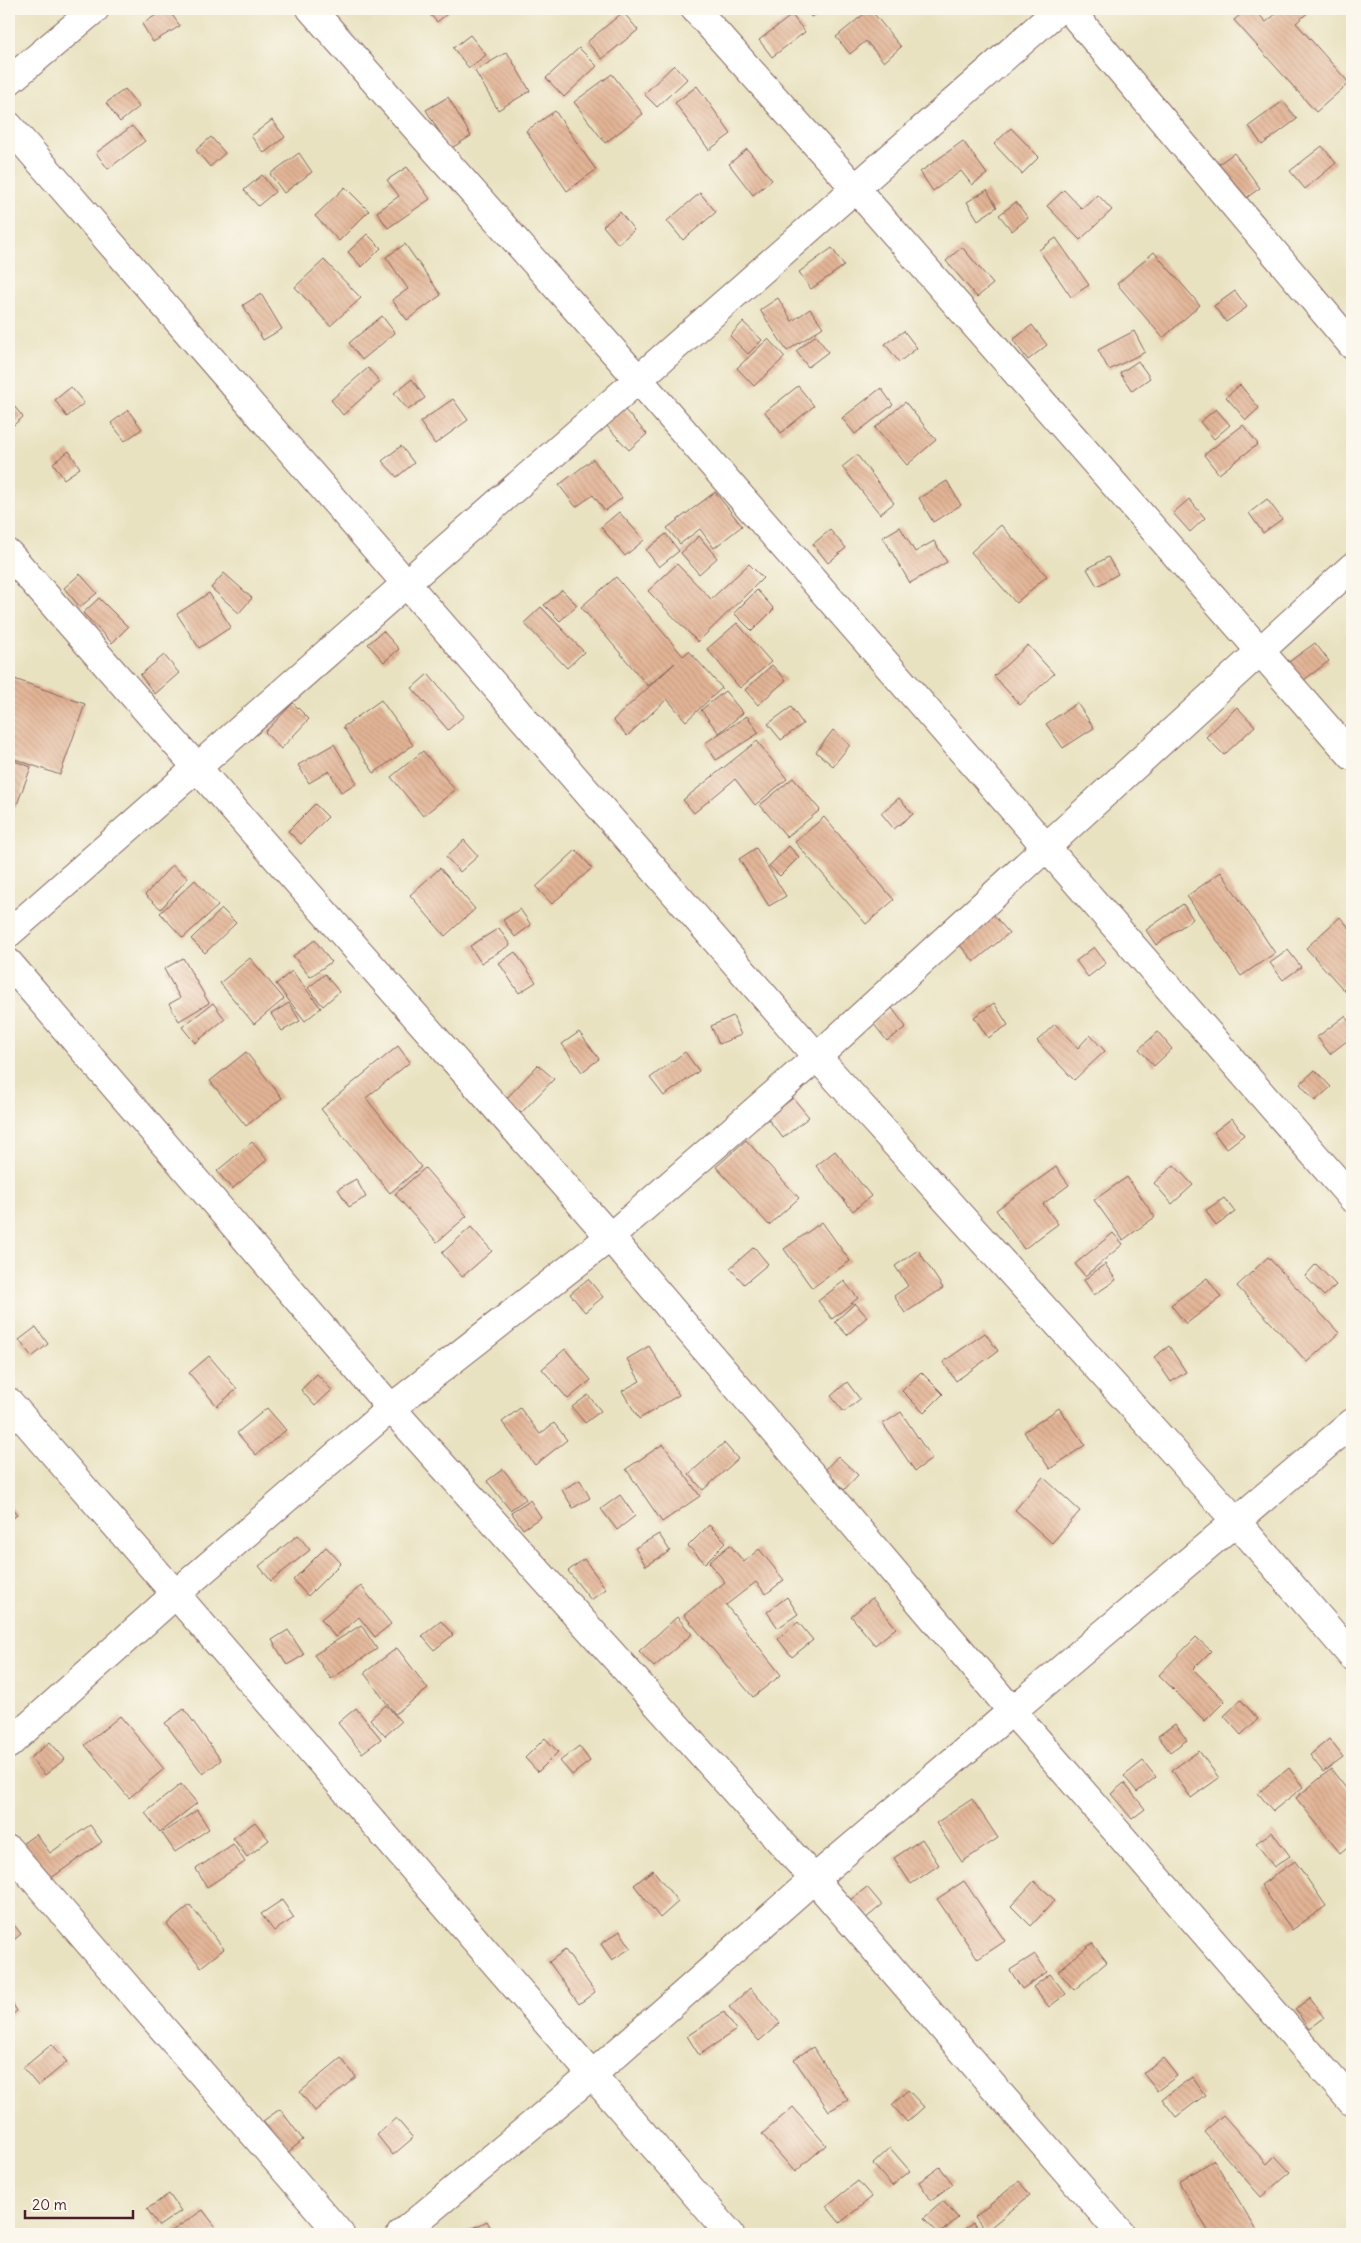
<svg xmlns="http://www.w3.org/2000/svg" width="1361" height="2243" font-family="Delius,sans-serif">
<defs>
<pattern id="building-back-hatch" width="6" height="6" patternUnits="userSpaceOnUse" patternTransform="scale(1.25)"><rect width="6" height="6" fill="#e2b495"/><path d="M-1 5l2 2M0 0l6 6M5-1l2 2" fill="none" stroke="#c39a81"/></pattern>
</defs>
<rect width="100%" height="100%" fill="#fbf7ec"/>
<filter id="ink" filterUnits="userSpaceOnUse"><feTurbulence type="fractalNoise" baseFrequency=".02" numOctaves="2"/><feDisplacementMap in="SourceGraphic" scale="10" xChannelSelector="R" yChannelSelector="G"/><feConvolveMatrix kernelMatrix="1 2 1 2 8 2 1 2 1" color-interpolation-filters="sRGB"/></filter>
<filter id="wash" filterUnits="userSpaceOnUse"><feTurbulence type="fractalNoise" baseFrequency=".0096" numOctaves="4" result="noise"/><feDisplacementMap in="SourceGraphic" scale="20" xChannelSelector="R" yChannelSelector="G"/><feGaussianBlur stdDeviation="1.12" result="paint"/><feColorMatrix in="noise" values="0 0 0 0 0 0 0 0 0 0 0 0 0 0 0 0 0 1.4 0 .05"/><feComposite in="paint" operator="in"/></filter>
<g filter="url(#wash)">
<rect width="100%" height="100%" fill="#e9e2c1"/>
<g id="blocks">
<path fill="url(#building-back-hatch)" d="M166,9H168L180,26L153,42L142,24Z
M425,9H453L437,22Z
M807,9H828L811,17Z
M870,9L901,47L884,62L866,41L850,54L836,37Z
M1247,9H1254L1266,22L1282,9H1312L1296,23L1349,83L1316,112L1234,20Z
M623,12L638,30L602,59L587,42Z
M792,15L805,32L772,57L759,40Z
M470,35L486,55L469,68L453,48Z
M579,48L597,66L564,97L546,78Z
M507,52L530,91L498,110L475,71Z
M674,65L687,79L657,107L644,94Z
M612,74L643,114L605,143L574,102Z
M697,86L731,134L709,150L675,103Z
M125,89L139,107L120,122L106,103Z
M448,97L471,136L450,149L426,110Z
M1283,101L1297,119L1262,145L1249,126Z
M555,111L596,170L567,191L526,131Z
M272,120L285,137L264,153L251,136Z
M132,126L145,141L108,169L96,153Z
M1011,128L1039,157L1022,174L994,144Z
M211,137L225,153L210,167L196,150Z
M963,141L987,174L972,185L961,171L933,191L920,172Z
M1322,146L1336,163L1305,189L1290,171Z
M747,149L772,180L753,195L729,164Z
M299,153L312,172L284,193L270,174Z
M1234,153L1260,188L1242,201L1216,166Z
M407,167L430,199L388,228L377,212L399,196L387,180Z
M262,175L275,192L258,206L244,190Z
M345,187L369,211L339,241L315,216Z
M987,190L997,207L978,220L967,202Z
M1064,190L1082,209L1098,195L1112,210L1080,240L1047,206Z
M700,193L716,212L683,240L667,221Z
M1016,202L1028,218L1012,231L999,215Z
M620,212L634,230L618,244L603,226Z
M367,234L381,248L362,267L348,252Z
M1056,238L1089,285L1071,297L1039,250Z
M405,244L441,295L407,320L392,300L408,289L386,257Z
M962,247L993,284L977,297L946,261Z
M832,248L844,266L811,289L799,272Z
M1154,252L1200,305L1163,338L1117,284Z
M324,260L361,298L330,326L295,287Z
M1235,291L1247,307L1226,322L1214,306Z
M261,294L282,329L263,340L243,305Z
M778,298L792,321L810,309L823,327L787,351L760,310Z
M382,316L395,333L362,360L349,343Z
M743,322L762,340L748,354L730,336Z
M1032,325L1047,345L1028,360L1013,340Z
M904,331L917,348L899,362L885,344Z
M1134,331L1145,352L1109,370L1098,350Z
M816,335L828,352L808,367L796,351Z
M768,339L785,357L754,386L737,368Z
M1138,361L1150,378L1132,391L1120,373Z
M368,368L380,382L343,415L331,400Z
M412,379L425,398L408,410L394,393Z
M1240,385L1259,408L1246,420L1226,397Z
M798,386L814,406L781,433L765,412Z
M71,387L84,403L67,417L55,400Z
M881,388L893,405L855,434L842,418Z
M453,399L468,420L435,444L420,422Z
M9,400L23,417L9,429Z
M905,402L936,440L907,465L875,428Z
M623,408L647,434L629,450L605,424Z
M1216,409L1230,425L1214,439L1200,422Z
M128,410L142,429L125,441L111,423Z
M1243,425L1258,444L1219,474L1204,455Z
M401,446L414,463L397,477L382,461Z
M69,451L80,468L64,479L53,463Z
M857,455L894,503L880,514L842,467Z
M593,459L622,498L605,511L593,495L576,507L559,485Z
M947,481L961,505L933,522L919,498Z
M715,492L742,526L714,548L700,529L680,544L667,528Z
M1189,499L1205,518L1190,532L1173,513Z
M1267,499L1282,519L1263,533L1249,513Z
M619,512L644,540L625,556L601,527Z
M1001,525L1047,576L1016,603L971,552Z
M900,527L915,552L934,541L947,562L910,583L883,537Z
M830,530L846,548L828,563L813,544Z
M666,534L679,551L659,567L646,550Z
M699,536L717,558L699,574L681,553Z
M1108,557L1118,574L1097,586L1087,569Z
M677,564L711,599L749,564L763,578L698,642L648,591Z
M224,573L252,598L239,613L211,588Z
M80,574L97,593L80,607L64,588Z
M616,577L683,656L689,651L722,688L686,721L667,699L627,736L613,720L675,663L648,686L581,607Z
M562,590L577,605L560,621L544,605Z
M757,590L774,609L752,631L734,613Z
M209,593L231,627L199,648L177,614Z
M99,598L128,627L112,643L83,613Z
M541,607L584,652L567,668L524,623Z
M737,623L771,662L740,688L707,649Z
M383,631L399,649L384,662L368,644Z
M1315,643L1329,661L1300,683L1286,664Z
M1028,645L1054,674L1020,705L994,676Z
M164,655L179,673L155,694L140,675Z
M772,665L786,680L758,705L745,690Z
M428,674L464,716L448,730L412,688Z
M9,677L85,704L60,775L9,757V690L13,679L9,687Z
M725,691L743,713L719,733L701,710Z
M381,700L413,745L374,773L343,727Z
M293,703L309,719L281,749L265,732Z
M1077,703L1094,728L1063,748L1046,724Z
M791,707L803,724L781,740L768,724Z
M1237,707L1255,726L1224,755L1206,737Z
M747,716L759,733L716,760L705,743Z
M833,730L850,745L833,766L816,752Z
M757,741L787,779L755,805L735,779L694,813L683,800Z
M334,744L357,783L341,792L329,771L309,783L298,765Z
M423,751L455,790L423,816L391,777Z
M9,759L31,767L16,807L9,805Z
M793,778L820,810L787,837L760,805Z
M899,798L913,814L894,829L881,813Z
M315,804L328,817L301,844L288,831Z
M824,817L894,900L866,924L795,842Z
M464,840L478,856L460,872L446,857Z
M789,846L799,857L780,876L769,866Z
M756,848L786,896L769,906L739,859Z
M576,850L592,868L552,904L536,887Z
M172,865L188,878L161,909L145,895Z
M440,868L475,909L445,936L410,895Z
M1221,872L1275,953L1241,976L1187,896Z
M195,880L218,906L183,938L160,913Z
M1183,904L1193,919L1156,945L1146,930Z
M222,909L236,923L205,953L191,939Z
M520,909L531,925L515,937L503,920Z
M993,914L1009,933L974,962L958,943Z
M1340,917L1352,931V999L1306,948Z
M499,928L510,945L481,963L470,946Z
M315,940L331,962L310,977L293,956Z
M1094,947L1106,963L1088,977L1076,961Z
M1288,950L1301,967L1283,980L1270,963Z
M515,952L536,982L519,993L499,963Z
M183,958L209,1003L179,1021L169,1004L180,998L164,969Z
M250,958L284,999L254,1024L220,983Z
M292,971L321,1008L305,1021L276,984Z
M325,974L339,992L323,1006L308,988Z
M213,1003L225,1019L195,1043L182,1027Z
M289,1003L300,1021L282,1031L271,1014Z
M994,1003L1008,1025L988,1038L974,1017Z
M892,1008L906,1027L887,1041L873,1023Z
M733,1016L741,1035L719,1044L711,1026Z
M1345,1016L1352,1026V1037L1330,1054L1317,1037Z
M1055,1024L1078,1048L1090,1035L1105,1051L1074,1080L1037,1041Z
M579,1032L599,1059L582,1072L562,1044Z
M1158,1032L1172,1049L1154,1066L1139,1049Z
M398,1046L410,1062L366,1098L421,1167L390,1193L321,1109Z
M246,1052L282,1098L246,1126L210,1081Z
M685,1052L699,1071L664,1096L650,1078Z
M538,1065L554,1079L521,1113L506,1099Z
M1315,1070L1331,1087L1315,1101L1300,1084Z
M793,1098L809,1117L783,1138L767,1118Z
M1232,1118L1244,1135L1226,1149L1214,1132Z
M746,1140L799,1198L769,1225L716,1167Z
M252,1142L267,1160L232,1189L217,1171Z
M835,1151L871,1196L853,1211L816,1166Z
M1174,1165L1193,1185L1172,1204L1154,1183Z
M1056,1167L1069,1185L1043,1204L1058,1224L1024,1249L996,1210Z
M425,1168L467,1216L437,1242L395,1194Z
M1127,1177L1155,1217L1123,1240L1094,1200Z
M356,1179L366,1197L349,1207L338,1189Z
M1224,1198L1235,1212L1216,1226L1206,1210Z
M822,1222L850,1261L812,1288L784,1249Z
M471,1227L492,1251L462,1277L442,1253Z
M1113,1233L1123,1244L1085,1276L1075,1264Z
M754,1247L768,1264L744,1284L730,1268Z
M918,1250L943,1288L905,1313L894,1296L908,1286L895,1266Z
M1268,1257L1339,1333L1307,1362L1237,1286Z
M1105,1264L1116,1280L1094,1295L1084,1280Z
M1316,1264L1336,1285L1324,1296L1305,1276Z
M1207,1278L1221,1297L1186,1324L1171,1305Z
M588,1279L603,1297L585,1312L570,1294Z
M844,1281L858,1298L832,1319L818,1301Z
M855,1303L867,1317L847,1335L835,1322Z
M36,1327L48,1344L32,1357L19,1340Z
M985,1333L998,1351L956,1381L943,1362Z
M649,1346L679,1395L639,1419L622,1391L640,1381L627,1359Z
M1169,1346L1186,1372L1171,1382L1154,1357Z
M565,1349L591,1380L568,1399L542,1369Z
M209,1356L237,1389L217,1406L189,1373Z
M921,1372L943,1394L924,1413L902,1391Z
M317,1374L332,1390L315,1406L301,1390Z
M847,1382L860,1399L844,1412L831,1396Z
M588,1395L601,1411L585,1423L572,1407Z
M267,1408L286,1430L256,1455L237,1433Z
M520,1408L540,1434L554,1423L567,1440L535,1465L502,1422Z
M1059,1408L1085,1445L1050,1469L1024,1432Z
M901,1412L932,1459L915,1471L883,1424Z
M724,1443L738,1459L703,1490L689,1474Z
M663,1444L700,1496L662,1522L626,1469Z
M838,1456L858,1475L844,1490L825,1470Z
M503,1469L526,1499L510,1510L487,1481Z
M1043,1477L1080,1511L1052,1543L1015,1510Z
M580,1480L590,1498L573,1508L562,1490Z
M620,1495L635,1516L617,1530L601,1509Z
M530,1500L541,1517L523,1529L511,1512Z
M9,1504L17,1515L9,1521Z
M709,1525L726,1542L705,1563L688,1546Z
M659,1534L670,1551L646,1566L635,1548Z
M298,1535L310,1550L271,1581L259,1566Z
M730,1545L744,1562L759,1549L784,1580L766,1594L756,1582L726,1605L781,1675L753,1697L684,1615L725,1582L709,1562Z
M326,1547L341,1563L308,1596L293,1580Z
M584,1559L606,1589L591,1600L568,1571Z
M361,1586L391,1624L375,1637L359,1617L335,1637L321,1619Z
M787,1597L798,1614L778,1628L767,1612Z
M872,1598L896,1628L875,1645L851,1616Z
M677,1617L692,1634L654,1667L639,1651Z
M441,1621L453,1635L434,1650L422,1636Z
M798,1622L813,1640L792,1657L778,1639Z
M361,1625L377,1649L331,1679L314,1655Z
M288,1630L304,1655L287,1665L272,1640Z
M1196,1637L1211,1651L1193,1669L1225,1701L1205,1721L1159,1675Z
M397,1648L428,1689L395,1714L364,1673Z
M1241,1700L1258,1719L1241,1735L1224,1716Z
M386,1705L401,1722L385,1736L370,1719Z
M356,1708L381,1739L362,1753L338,1723Z
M184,1709L221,1760L203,1774L165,1723Z
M120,1716L164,1769L129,1798L85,1745Z
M1175,1724L1187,1740L1170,1752L1158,1736Z
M545,1738L558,1752L538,1772L525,1758Z
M1329,1739L1343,1757L1323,1772L1310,1755Z
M50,1742L65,1759L45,1775L30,1758Z
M579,1746L590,1761L572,1775L560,1761Z
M1199,1751L1219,1778L1191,1798L1172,1770Z
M1143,1761L1156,1777L1137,1792L1124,1776Z
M1289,1768L1303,1787L1273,1811L1258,1793Z
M1331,1769L1352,1796V1843L1340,1853L1296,1798Z
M1124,1783L1145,1809L1132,1819L1111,1794Z
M181,1784L197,1803L160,1832L145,1813Z
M972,1799L998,1838L962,1862L936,1823Z
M197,1810L209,1829L175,1852L162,1833Z
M255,1822L269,1840L247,1857L233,1838Z
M90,1825L102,1842L47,1881L22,1844L36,1834L50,1853Z
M1272,1832L1290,1856L1274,1867L1256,1843Z
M922,1839L939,1865L911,1884L894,1858Z
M233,1844L245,1862L207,1887L196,1869Z
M1295,1861L1326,1906L1292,1930L1261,1885Z
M653,1870L678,1902L660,1918L634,1885Z
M964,1881L1005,1941L978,1959L937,1899Z
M1034,1881L1055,1900L1031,1926L1011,1906Z
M867,1887L882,1905L865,1919L850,1900Z
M282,1900L294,1918L274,1931L261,1914Z
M190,1905L224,1949L201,1967L167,1924Z
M9,1918L21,1934L9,1944Z
M620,1931L631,1948L612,1960L601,1944Z
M1092,1943L1107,1962L1074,1990L1058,1971Z
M565,1950L595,1992L579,2004L549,1962Z
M1035,1954L1047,1972L1022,1989L1010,1970Z
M1050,1974L1066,1994L1049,2007L1033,1987Z
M750,1988L780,2023L759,2041L729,2007Z
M9,1998L17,2011L9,2017Z
M1310,1998L1324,2018L1309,2029L1295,2009Z
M724,2012L736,2030L699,2055L687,2036Z
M52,2044L67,2062L38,2086L23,2068Z
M813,2047L848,2100L829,2111L794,2059Z
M341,2058L356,2077L315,2111L300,2092Z
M1163,2058L1177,2076L1157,2091L1143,2073Z
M1192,2077L1205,2095L1176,2117L1162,2099Z
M908,2090L924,2107L907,2122L892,2105Z
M793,2107L826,2145L795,2172L762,2134Z
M280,2109L303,2140L287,2153L263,2121Z
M1223,2115L1267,2164L1275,2156L1290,2172L1261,2197L1204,2132Z
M396,2118L413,2138L393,2155L377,2135Z
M890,2148L910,2171L892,2186L873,2164Z
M1214,2160L1259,2234H1210L1179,2182Z
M940,2167L953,2184L931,2200L919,2182Z
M858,2181L872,2197L840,2223L826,2206Z
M1019,2181L1030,2195L986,2231L975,2217Z
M169,2194L181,2211L159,2226L147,2209Z
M943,2201L958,2218L939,2234L924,2218Z
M203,2210L218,2230L212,2234H167Z
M487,2221L494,2234H467L466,2232Z
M973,2223L981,2234H958Z"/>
</g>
</g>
<g filter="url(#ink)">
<use href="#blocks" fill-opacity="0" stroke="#826360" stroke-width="1"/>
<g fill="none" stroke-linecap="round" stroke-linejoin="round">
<defs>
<path id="minor" d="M311,9L638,379L1352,1198
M695,9L855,188L1352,756
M1069,9L1352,345
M9,81L95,9
M9,126L817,1057L1235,1520L1352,1656
M9,554L610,1237L1012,1711L1352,2102
M9,933L1059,9
M9,963L391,1408L814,1879L1121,2234
M9,1402L730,2234
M9,1744L177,1593L391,1408L610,1237L817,1057L1352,567
M9,1850L340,2234
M401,2234L593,2074L814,1879L1352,1423"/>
</defs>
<use href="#minor" stroke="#826360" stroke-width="30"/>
<use href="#minor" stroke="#fff" stroke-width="28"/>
</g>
</g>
<rect width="1361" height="2243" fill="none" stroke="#fbf7ec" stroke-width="30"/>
<path d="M25 2210v8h108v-8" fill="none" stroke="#4a1f2b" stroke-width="2.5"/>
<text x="32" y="2210" font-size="15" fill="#4a1f2b" stroke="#fbf7ec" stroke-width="4" paint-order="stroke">20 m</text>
</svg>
